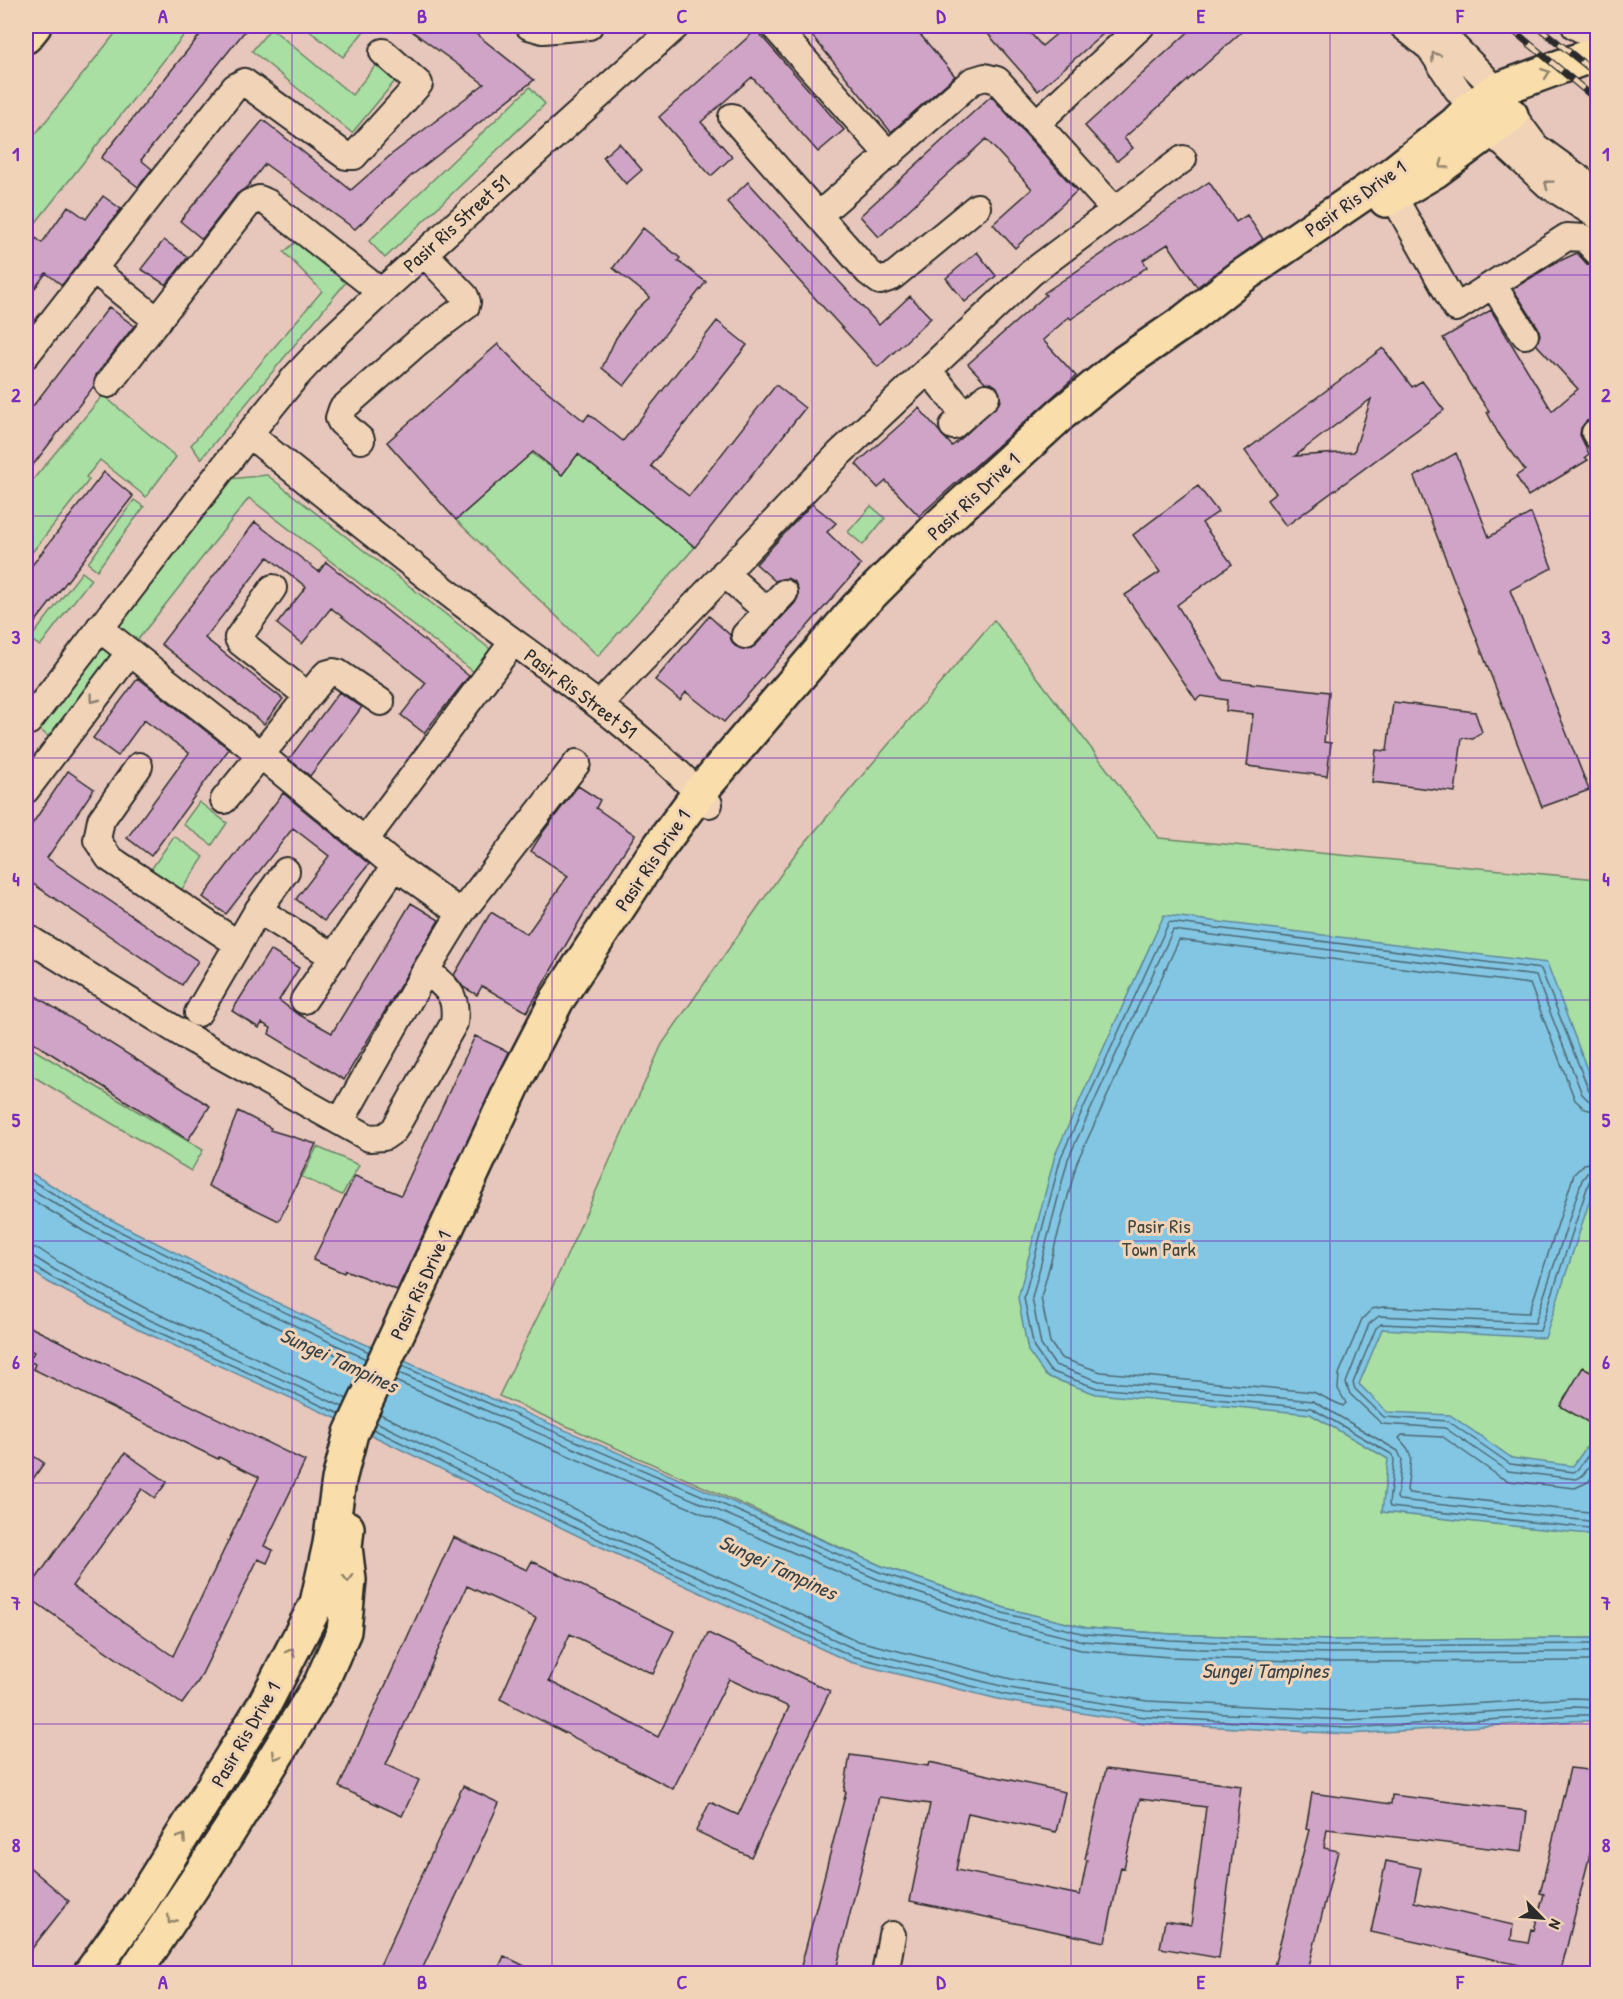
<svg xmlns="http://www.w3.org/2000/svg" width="1623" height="1999" font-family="'Patrick Hand',sans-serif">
<rect width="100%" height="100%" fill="#e7c6bc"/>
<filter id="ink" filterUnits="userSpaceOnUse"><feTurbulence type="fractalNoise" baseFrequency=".0167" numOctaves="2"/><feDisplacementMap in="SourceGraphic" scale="12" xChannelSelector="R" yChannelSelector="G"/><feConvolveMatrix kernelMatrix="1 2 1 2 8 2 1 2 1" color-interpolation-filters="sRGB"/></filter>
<g filter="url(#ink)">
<path fill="#a9dfa2" stroke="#6a8566" stroke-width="1.5" d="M121,26H191L26,235V146Z
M303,26H368L343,57Z
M271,28L352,95L376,65L395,81L352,133L252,51Z
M530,87L545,104L385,258L369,241Z
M306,233L355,271L201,459L191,445L322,291L284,252Z
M103,395L176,457L146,497L100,460L86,477L89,480L26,560V488Z
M531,453L562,475L578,454L695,547L598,656L456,520Z
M267,475L494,652L474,672L249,498L132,647L114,628L230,479Z
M134,500L144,507L97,570L88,563Z
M871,506L885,518L863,545L848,532Z
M82,572L91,579L40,646L30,639Z
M994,620L1159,838L1597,879V1638L1327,1640L1171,1634L1087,1628L1005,1608L882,1566L499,1396L560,1271L662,1044L793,857Z
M99,628L130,652L59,745L29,721Z
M199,802L227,823L212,845L183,824Z
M174,836L204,857L180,892L150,871Z
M26,1045L203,1150L191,1171L26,1072Z
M317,1147L359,1165L342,1195L302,1177Z"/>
<path fill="#82c6e3" stroke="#5f8899" stroke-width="1.5" d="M1164,915L1547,963L1597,1096L1598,1175L1545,1338L1382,1329L1359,1384L1387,1412L1450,1415L1512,1458L1573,1466L1597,1432V1535L1382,1512L1388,1459L1310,1414L1096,1394L1046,1376L1028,1351L1018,1298L1055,1155Z
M26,1170L96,1212L219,1275L360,1342L882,1566L1005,1608L1087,1628L1171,1634L1327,1640L1597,1638V1721H1574L1348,1734L1144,1723L1006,1701L850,1662L599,1546L351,1425L135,1328L48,1282L26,1267Z"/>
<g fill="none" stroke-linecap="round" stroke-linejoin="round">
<path stroke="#4e6975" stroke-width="1.5" d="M1598,1095L1593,1094L1589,1091L1541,969L1169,922L1061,1157L1024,1298L1034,1348L1050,1371L1097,1388L1311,1408L1393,1455L1394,1461L1389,1504L1390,1507L1598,1529
M1598,1103L1588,1100L1582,1094L1536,976L1173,930L1068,1159L1032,1298L1041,1345L1055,1365L1099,1381L1313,1401L1398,1451L1402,1460L1397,1498L1399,1500L1598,1522
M1598,1112L1585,1109L1575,1100L1530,984L1179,940L1077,1162L1041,1298L1050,1342L1061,1358L1101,1372L1313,1392L1343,1406L1346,1403L1338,1389L1339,1374L1362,1319L1372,1309L1383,1307L1529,1313L1574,1174L1584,1164L1598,1161
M1598,1170L1588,1172L1582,1180L1535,1323L1379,1316L1369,1324L1346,1383L1350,1394L1382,1424L1445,1428L1508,1471L1576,1479L1583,1475L1598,1455
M26,1177L93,1218L217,1280L369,1352
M1598,1178H1592L1589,1182L1540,1331L1381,1324L1376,1328L1353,1383L1355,1389L1384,1417L1448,1421L1510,1464L1574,1472L1578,1469L1598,1442
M26,1186L89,1224L213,1287L366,1359
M26,1196L85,1232L209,1295L362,1367
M26,1246L39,1249L60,1263L145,1308L347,1399
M26,1255L34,1257L55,1270L141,1316L343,1407
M26,1263L31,1264L51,1277L138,1323L340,1414
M402,1366L879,1572L1003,1613L1085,1634L1170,1640L1327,1646L1598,1644
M399,1373L877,1579L1001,1621L1083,1641L1170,1648L1327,1653L1598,1652
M395,1381L873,1587L999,1629L1081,1650L1170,1657L1327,1662L1598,1661
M380,1414L609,1526L858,1641L1011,1679L1147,1701L1348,1711L1573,1698L1598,1699
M376,1422L605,1534L855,1649L1009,1688L1146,1710L1348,1720L1573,1707L1598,1708
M373,1429L602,1541L852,1656L1007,1695L1145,1717L1348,1728L1574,1715H1598
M1598,1471L1588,1482L1575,1488L1509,1481L1500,1477L1443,1437L1402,1435L1399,1438L1408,1449L1411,1458L1407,1490L1409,1493L1598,1513"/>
</g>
<path fill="#d0a4c7" stroke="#2b2b2b" stroke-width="1.5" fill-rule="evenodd" d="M207,26H249L141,160L152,169L138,187L101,158Z
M405,26H466L534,80L411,176L355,229L265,164L247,187L237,194L202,239L180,221L263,120L351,190L392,154L484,84Z
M804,26H913L955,76L891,132Z
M981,26H1024L1042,46L1066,26H1112L1038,91Z
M1195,26H1248L1124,138L1133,148L1117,161L1085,126Z
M756,30L844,130L818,152L752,77L701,122L732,157L711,176L659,117Z
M991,96L1077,191L1015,248L993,224L1032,189L986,139L879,237L860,216Z
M619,143L642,170L626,184L603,157Z
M748,182L879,325L910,296L931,318L878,367L727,202Z
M1209,182L1236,222L1247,215L1263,239L1197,287L1168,244L1143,260L1147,267L1071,319L1069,317L1043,340L1076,376L919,516L886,481L878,488L856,464L919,408L952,446L963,437L1001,401L997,387L991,383L985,382L968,364L1046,295L1044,293Z
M103,196L121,209L62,285L46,273L26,300V252L36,238L42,243L68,206L86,219Z
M643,228L680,258L678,261L706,282L624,386L602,368L616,338L635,311L650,297L613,268Z
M164,240L188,257L166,285L141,269Z
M977,252L996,276L965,302L946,278Z
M1577,253L1587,264L1598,268V419L1587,421L1581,428L1580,435L1589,454L1585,457L1588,460L1528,496L1516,476L1525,470L1498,433L1487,412L1489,411L1470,384L1443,338L1491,310L1552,411L1578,389L1536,344L1540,335L1538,327L1513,289L1553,264Z
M109,307L134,326L96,375L94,386L26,474V415Z
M717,321L747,345L651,466L689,496L776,385L805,408L695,547L578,454L562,475L533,452L456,520L387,442L498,344L531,378L584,421L589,414L623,441Z
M1383,348L1412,387L1422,381L1444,410L1286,526L1267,500L1276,493L1245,451ZM1371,399L1354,452L1295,456L1333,427Z
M1456,453L1489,537L1531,513L1552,568L1510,590L1589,790L1542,807L1414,477Z
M104,472L133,496L26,634V573Z
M1198,486L1218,512L1202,523L1232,564L1177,605L1223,680L1329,692L1324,742L1331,743L1327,776L1247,766L1253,714L1226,711L1227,700L1201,696L1196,700L1125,595L1160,572L1133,535Z
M812,504L836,523L827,532L861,565L724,722L686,692L680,700L655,680L709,616L730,635L731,640L735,646L748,650L756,645L795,603L798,597V589L795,582L787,578L775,581L756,564Z
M255,522L319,572L326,562L469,676L424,733L401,715L426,683L331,608L302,644L277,624L306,587L268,557L205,638L283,699L264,724L161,644Z
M138,678L229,749L151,856L127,838L189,753L144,720L118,756L93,738Z
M339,692L362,707L310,776L289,759Z
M1393,702L1475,712L1482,732L1473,739L1462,738L1455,792L1372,782L1376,750L1387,751Z
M68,771L94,789L47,858L198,961L182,985L26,879V833Z
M578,786L600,800L596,808L635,835L590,903L527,1012L482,986L477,995L463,987L454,975L491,912L527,934L568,876L531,851L543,832Z
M283,793L369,864L324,921L296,899L329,856L293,828L226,914L203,897Z
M411,903L439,920L344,1080L269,1034L271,1028L262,1023L259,1028L232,1011L270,950L299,968L279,1000L296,1013L332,1033Z
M26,990L210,1106L188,1140L26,1038Z
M475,1036L509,1052L397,1290L345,1270L344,1273L313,1260L355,1176L401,1195Z
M238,1111L271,1128L270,1130L316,1144L279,1221L208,1186Z
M26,1325L305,1461L264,1546L273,1550L267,1563L258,1559L199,1680L182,1704L34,1601L31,1586L125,1453L167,1482L155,1498L142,1489L72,1586L173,1656L259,1477L219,1457L218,1459L33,1369L35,1364L29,1361L34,1352L26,1348Z
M1583,1367L1598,1375V1428L1560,1406Z
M26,1451L44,1463L26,1489Z
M453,1537L527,1570L532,1561L674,1631L653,1674L570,1634L549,1681L658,1737L708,1633L830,1691L751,1857L696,1831L710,1802L738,1815L789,1707L729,1679L673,1789L500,1699L536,1618L467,1586L386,1765L419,1780L402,1816L339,1787Z
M850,1755L928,1766L929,1762L1065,1792L1056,1832L968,1813L956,1870L1080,1895L1087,1860L1085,1859L1106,1769L1241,1786L1219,1958L1160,1948L1165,1921L1191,1925L1206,1807L1140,1799L1124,1868L1121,1867L1105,1942L910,1901L930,1804L879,1797L835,1974H799L846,1792L844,1791Z
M1570,1768L1598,1771V1822L1560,1974L1371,1932L1386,1861L1421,1868L1414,1902L1513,1925L1511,1940L1528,1943L1531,1929L1534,1930L1544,1894L1540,1893Z
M463,1786L499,1803L420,1974H376Z
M1312,1793L1391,1804L1392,1795L1527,1811L1522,1852L1327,1829L1324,1848L1338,1851L1307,1974H1272L1309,1830L1306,1829Z
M26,1864L69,1901L26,1956Z
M504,1956L541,1974H496Z"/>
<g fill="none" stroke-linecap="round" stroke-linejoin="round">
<defs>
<path id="minor" d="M529,26L543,30L589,26
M774,26L889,155
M1403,26L1430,48L1457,89L1490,131L1548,185L1598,216
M1434,26L1484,77L1536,147L1598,192
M1575,26L1598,37
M732,117L868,272L880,281L892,277L977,207
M1037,123L1141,26
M1393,196L1456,308L1567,237L1584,238L1598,253
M819,215L972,81L985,77L997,80L1114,209
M93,269L158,321
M1493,285L1525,335
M26,355L235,87L244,82L346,156H354L419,84L383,52
M928,370L965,415
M108,384L249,203L259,199L268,203L381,292
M953,426L986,397
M1595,433L1598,437
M249,434C325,496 402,558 480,617C559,676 641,731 709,804
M361,440L341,422L339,418L342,409L418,342L466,306L467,302L465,296L424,253
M724,573L767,611
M273,588L238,638L240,642L308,696
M99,628L261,755L395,866L461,913
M745,635L784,593
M599,705L839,454L1031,273L1183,159
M29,721L249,434L296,376L331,339L381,292L676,26
M139,766L101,820L97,840L109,858L238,944
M26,790L130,652
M224,800L326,674L333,672L338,673L381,702
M365,840L513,642
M258,910L286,871
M26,937L184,1035L369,1138L384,1137L394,1130L454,1023C458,993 446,988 426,970
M304,1000L395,866
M198,1013L258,910L334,957
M340,1122L426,970L461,913L577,763
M885,1974L892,1935"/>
<path id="major" d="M1386,200L1435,171L1511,115
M90,1974L139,1905L264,1705L317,1603L330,1544L339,1480L351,1433L517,1077L557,1000L654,854L699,793L856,609L942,523L1061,414L1125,362L1185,321L1241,277L1392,174L1455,124L1472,107L1494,91L1598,53
M134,1974L228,1833L321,1683L344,1631L349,1580L345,1547L347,1528"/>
<path id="highway" d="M26,36L34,26"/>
</defs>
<use href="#minor" stroke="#2b2b2b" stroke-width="30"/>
<use href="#major" stroke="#2b2b2b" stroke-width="38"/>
<use href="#highway" stroke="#2b2b2b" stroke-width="38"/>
<use href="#minor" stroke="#f1d4b7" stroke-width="26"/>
<use href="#major" stroke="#f9deab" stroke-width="33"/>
<use href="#highway" stroke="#f9deab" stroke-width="33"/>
<defs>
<path id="rail" d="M1508,26L1598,101
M1537,26L1598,75"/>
</defs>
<use href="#rail" stroke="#2b2b2b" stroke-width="7"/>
<use href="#rail" stroke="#f1d4b7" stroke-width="4.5" stroke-dasharray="14" stroke-linecap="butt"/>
</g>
<defs><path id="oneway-chevron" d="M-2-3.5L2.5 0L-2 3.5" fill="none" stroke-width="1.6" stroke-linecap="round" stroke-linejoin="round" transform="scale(1.5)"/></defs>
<g stroke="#8e8071">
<use href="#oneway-chevron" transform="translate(1435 56) rotate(-125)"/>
<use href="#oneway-chevron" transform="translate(1548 184) rotate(-143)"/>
<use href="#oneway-chevron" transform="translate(94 699) rotate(127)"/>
</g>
<g stroke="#92846b">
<use href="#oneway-chevron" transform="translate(1546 73) rotate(-20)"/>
<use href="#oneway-chevron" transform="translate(1443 165) rotate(144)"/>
<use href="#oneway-chevron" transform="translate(348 1578) rotate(89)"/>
<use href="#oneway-chevron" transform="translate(291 1652) rotate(-63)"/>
<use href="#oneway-chevron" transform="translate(276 1756) rotate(122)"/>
<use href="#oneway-chevron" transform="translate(182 1838) rotate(-57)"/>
<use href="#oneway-chevron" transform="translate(171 1920) rotate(123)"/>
</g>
</g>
<path fill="none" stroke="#7b2cbf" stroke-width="1.5" stroke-opacity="0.55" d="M292,26V1974M552,26V1974M812,26V1974M1071,26V1974M1330,26V1974M26,275H1598M26,516H1598M26,758H1598M26,1000H1598M26,1241H1598M26,1483H1598M26,1724H1598"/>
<g text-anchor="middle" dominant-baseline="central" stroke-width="6" stroke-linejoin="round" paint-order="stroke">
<g font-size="20" fill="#2b2b2b" stroke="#f1d4b7">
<text transform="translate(1355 198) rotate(-35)">Pasir Ris Drive 1</text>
<text transform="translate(456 223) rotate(-42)">Pasir Ris Street 51</text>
<text transform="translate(973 496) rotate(-43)">Pasir Ris Drive 1</text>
<text transform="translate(581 693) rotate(37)">Pasir Ris Street 51</text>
<text transform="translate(652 860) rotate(-56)">Pasir Ris Drive 1</text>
<text transform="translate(420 1285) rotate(-65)">Pasir Ris Drive 1</text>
<text transform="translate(245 1734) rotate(-60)">Pasir Ris Drive 1</text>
</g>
<g font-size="20" fill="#3e463d" stroke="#f1d4b7">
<text x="1159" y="1225">Pasir Ris<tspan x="1159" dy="23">Town Park</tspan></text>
</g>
<g font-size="21" font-style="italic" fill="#384247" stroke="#f1d4b7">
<text transform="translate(339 1360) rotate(25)">Sungei Tampines</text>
<text transform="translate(778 1567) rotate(25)">Sungei Tampines</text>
<text x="1265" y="1670">Sungei Tampines</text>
</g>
</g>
<rect width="1623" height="1999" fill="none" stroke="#f1d4b7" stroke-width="66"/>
<g transform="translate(1542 1918) rotate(115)" stroke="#f1d4b7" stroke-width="4.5" paint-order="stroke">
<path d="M0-4.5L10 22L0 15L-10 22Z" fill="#2b2b2b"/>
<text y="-9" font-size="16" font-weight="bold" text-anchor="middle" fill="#2b2b2b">N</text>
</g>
<rect x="33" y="33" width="1557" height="1933" fill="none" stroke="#7b2cbf" stroke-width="2"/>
<g font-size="20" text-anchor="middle" font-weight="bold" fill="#7b2cbf">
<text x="163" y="23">A</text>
<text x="422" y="23">B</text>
<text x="682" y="23">C</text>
<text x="941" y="23">D</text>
<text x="1201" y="23">E</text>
<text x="1460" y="23">F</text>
<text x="16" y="161">1</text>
<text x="1606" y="161">1</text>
<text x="16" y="402">2</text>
<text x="1606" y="402">2</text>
<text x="16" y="644">3</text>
<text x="1606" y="644">3</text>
<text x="16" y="886">4</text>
<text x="1606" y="886">4</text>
<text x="16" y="1127">5</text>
<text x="1606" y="1127">5</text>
<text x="16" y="1369">6</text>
<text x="1606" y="1369">6</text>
<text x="16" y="1610">7</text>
<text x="1606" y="1610">7</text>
<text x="16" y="1852">8</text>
<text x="1606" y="1852">8</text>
<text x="163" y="1989">A</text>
<text x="422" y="1989">B</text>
<text x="682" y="1989">C</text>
<text x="941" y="1989">D</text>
<text x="1201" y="1989">E</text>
<text x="1460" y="1989">F</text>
</g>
</svg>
